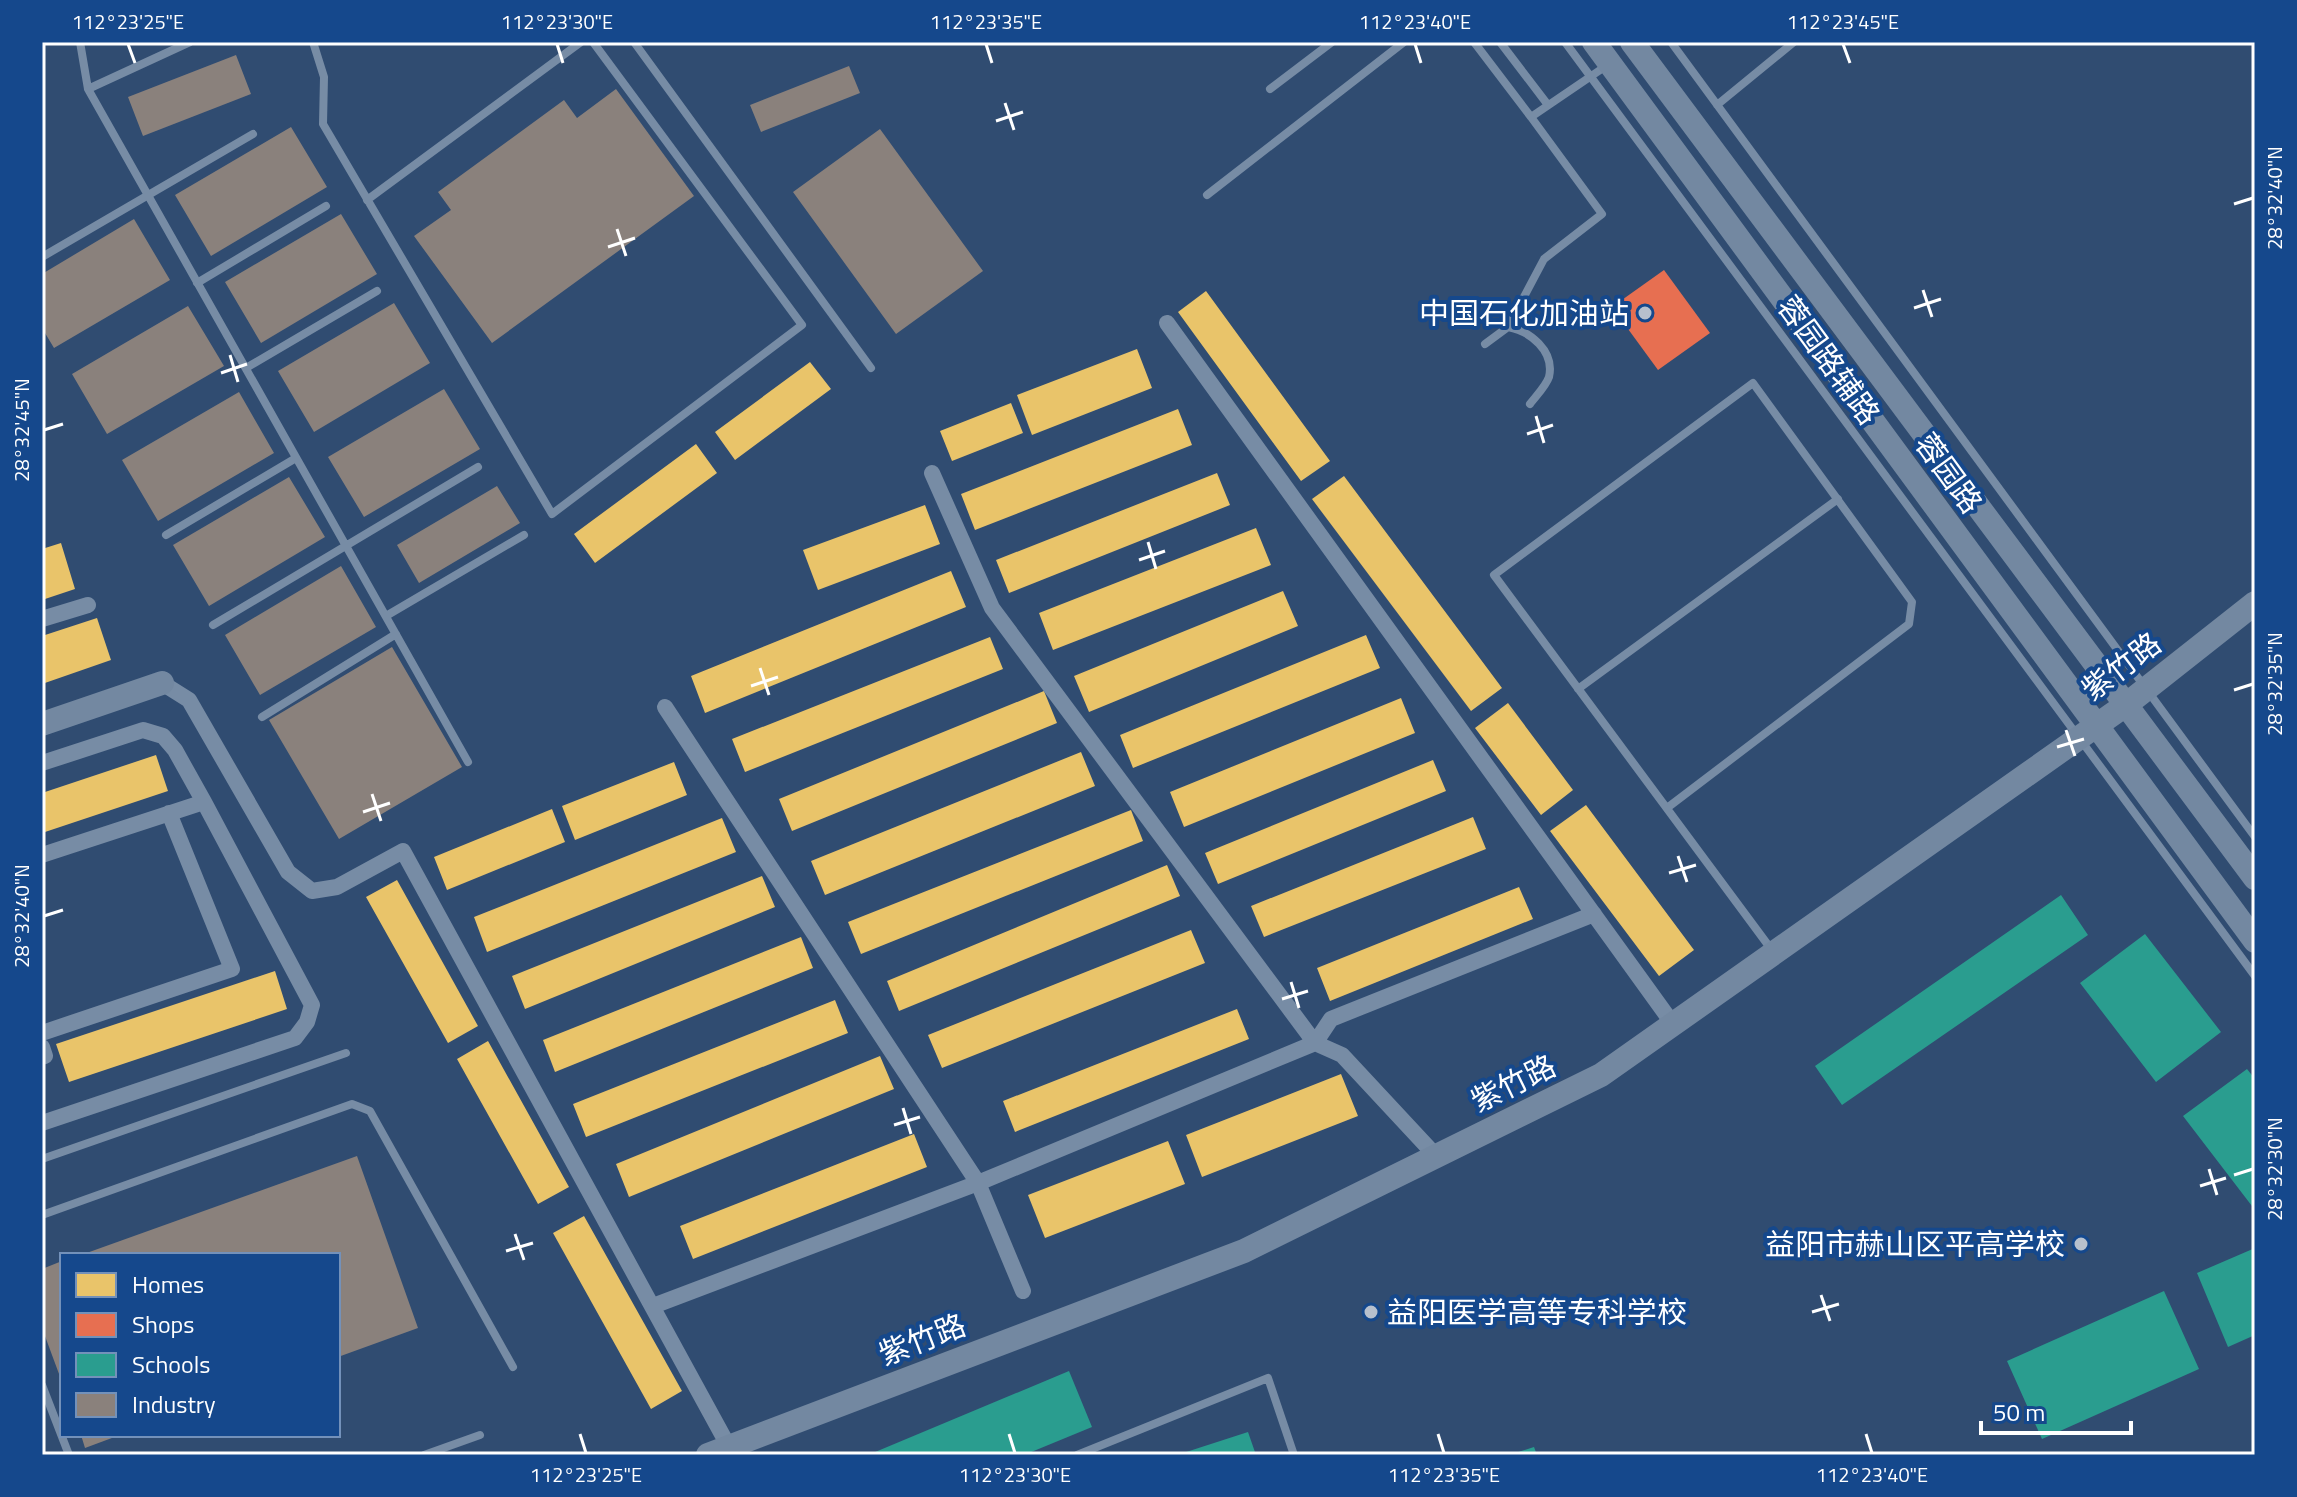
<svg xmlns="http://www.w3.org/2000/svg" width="2297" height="1497" font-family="'Titillium Web','Noto Sans SC',sans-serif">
<rect width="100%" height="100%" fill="#304c71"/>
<path fill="#e9c46a" d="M1206,291L1330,461L1301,481L1178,312Z
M1137,349L1152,388L1032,435L1017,395Z
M810,362L831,389L735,460L715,432Z
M1011,403L1023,433L952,461L940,431Z
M1178,409L1192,445L975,530L961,494Z
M696,444L717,473L595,563L574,534Z
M1217,473L1230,505L1009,593L996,560Z
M1344,476L1502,688L1471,711L1312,499Z
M925,505L940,544L818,590L803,550Z
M1256,528L1271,565L1053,650L1039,613Z
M61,543L75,589L42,600V549Z
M951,571L966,607L705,713L691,676Z
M1283,591L1298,626L1089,712L1074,676Z
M97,618L111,660L42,684V636Z
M1366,635L1380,668L1133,768L1120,735Z
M990,637L1003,669L745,772L732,739Z
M1044,691L1057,723L792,831L779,799Z
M1401,698L1415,733L1184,827L1170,792Z
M1508,703L1573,790L1541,815L1475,728Z
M1081,752L1095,786L825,895L811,861Z
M156,755L168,791L42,833V793Z
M1433,760L1446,791L1218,884L1205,853Z
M674,762L687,795L575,840L562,806Z
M1586,805L1694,950L1659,976L1550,831Z
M552,809L565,842L447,890L434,857Z
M1131,810L1143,841L861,954L848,922Z
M1473,817L1486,849L1264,937L1251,906Z
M722,818L736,852L487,952L474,917Z
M1167,865L1180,896L899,1011L887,981Z
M762,876L775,907L525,1009L512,976Z
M397,880L478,1026L448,1043L366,897Z
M1519,887L1533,919L1330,1001L1317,968Z
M1191,930L1205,963L942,1068L928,1035Z
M801,937L813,968L555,1072L543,1040Z
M275,971L287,1009L69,1082L56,1044Z
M835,1000L848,1033L586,1137L573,1104Z
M1237,1009L1249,1039L1015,1132L1003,1101Z
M488,1041L569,1187L538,1204L457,1059Z
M880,1056L894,1089L629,1197L616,1164Z
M1341,1074L1358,1116L1202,1177L1186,1135Z
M914,1134L927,1167L693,1259L680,1226Z
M1168,1141L1185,1184L1045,1238L1028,1195Z
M584,1216L682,1391L651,1409L553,1233Z"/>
<path fill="#e76f51" d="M1664,270L1710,333L1658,370L1612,307Z"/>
<path fill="#2a9d8f" d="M2061,895L2088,935L1842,1105L1815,1066Z
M2145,934L2221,1032L2156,1082L2080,983Z
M2247,1069L2255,1079V1210L2183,1116Z
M2255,1248V1335L2228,1347L2197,1273Z
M2164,1291L2199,1369L2042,1439L2007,1361Z
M1069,1371L1092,1427L1024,1455H868Z
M1248,1432L1256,1455H1180V1454Z
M1534,1447L1537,1455H1512V1454Z"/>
<path fill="#8a817c" d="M236,55L251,94L143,136L128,97Z
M849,66L860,93L761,132L750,105Z
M616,89L694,196L492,343L414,236L451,210L438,192L564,100L577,118Z
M291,127L327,187L211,256L175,195Z
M880,129L983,271L896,334L793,192Z
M341,214L377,274L261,343L225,282Z
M134,219L170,280L54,348L42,328V274Z
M394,303L430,363L314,432L278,371Z
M188,306L224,366L107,434L72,374Z
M444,389L480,449L364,517L328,457Z
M239,392L274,453L158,521L122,460Z
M289,477L325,537L209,606L173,545Z
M497,486L520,523L419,583L397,545Z
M341,566L376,627L260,695L225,635Z
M392,647L462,767L339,839L269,720Z
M357,1156L418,1328L338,1357V1255H81Z
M62,1261V1382L42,1328V1269Z
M81,1435H120L85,1448Z"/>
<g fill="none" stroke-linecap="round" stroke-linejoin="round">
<path stroke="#778ca5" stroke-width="8" d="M80,42L88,89L468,762
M313,42L324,77L323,124L552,514L802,325L593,42
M634,42L871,368
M1474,42L1531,117L1606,66
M1500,42L1548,105
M1565,42L2255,976
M1671,42L2255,837
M88,89L190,42
M1270,89L1332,42
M1717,105L1794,42
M1207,195L1404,42
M367,200L581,42
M42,257L253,134
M197,283L326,206
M1508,327C1530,331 1555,351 1549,377C1546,386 1536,396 1530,404
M1485,344L1508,327L1544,259L1602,214L1531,117
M246,368L377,291
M166,535L296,458
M386,616L524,535
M213,625L478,467
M1578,689L1838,499
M262,717L396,634
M1667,808L1909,624L1912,602L1753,383L1494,575L1771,949
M42,1159L346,1053
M42,1215L352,1104L370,1111L513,1367
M42,1385L69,1455
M424,1455L480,1435
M1077,1455L1268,1378L1294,1455"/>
<path stroke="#778ca5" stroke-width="16" d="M1167,323L1673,1024
M932,473L992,608L1315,1043L1342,1055L1436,1156
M42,619L88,605
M162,683L189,700L288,872L312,891L337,887L403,851L729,1447
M665,707L978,1183L1023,1291
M42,763L143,730L163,736L175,750L204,802L312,1005L307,1022L295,1038L42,1123
M42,855L204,802
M42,1033L232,969L169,813
M42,1047L45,1056L42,1057
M653,1306L978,1183L1315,1043L1331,1019L1594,914"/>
<path stroke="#7388a1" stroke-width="24" d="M1594,42L2255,941
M1632,42L2255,878
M42,724L162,683
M708,1455L1244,1251L1601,1075L2127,704L2255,603"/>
</g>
<path fill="none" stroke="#fff" stroke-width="3" d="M128,44L135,63M557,44L563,63M986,44L992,63M1415,44L1421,63M1843,44L1850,63M1005,103L1014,130M996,121L1023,112M2234,204L2253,198M617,229L626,256M608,247L635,238M1923,290L1932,317M1914,308L1941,299M230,355L238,382M221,373L247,364M1536,416L1544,443M44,430L63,424M1527,434L1553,425M1148,542L1156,569M1139,560L1165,551M760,668L769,695M751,686L778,677M2234,690L2253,684M2066,730L2075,756M2057,747L2084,739M372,794L381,821M363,812L390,803M1678,856L1687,882M1669,873L1696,865M44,916L63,910M1291,982L1299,1008M1282,999L1308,991M903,1108L911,1134M894,1125L920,1117M2209,1169L2217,1195M2234,1175L2253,1169M2200,1186L2226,1178M515,1234L524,1260M506,1251L533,1243M1821,1295L1830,1321M1812,1312L1839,1304M580,1434L586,1453M1009,1434L1015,1453M1438,1434L1444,1453M1866,1434L1872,1453"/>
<g fill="#b7c0cd" stroke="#15488c" stroke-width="3">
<circle cx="1645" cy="313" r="8"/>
<circle cx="2081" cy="1244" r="8"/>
<circle cx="1371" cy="1312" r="8"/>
</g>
<g text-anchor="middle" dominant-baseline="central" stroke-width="8" stroke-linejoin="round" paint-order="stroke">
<g font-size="30" fill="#fff" stroke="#15488c" text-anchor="end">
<text x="1629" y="313">中国石化加油站</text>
<text x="2065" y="1244">益阳市赫山区平高学校</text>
<text x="1387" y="1312" text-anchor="start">益阳医学高等专科学校</text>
</g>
<g font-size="30" fill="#fff" stroke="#15488c">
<text transform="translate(1829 360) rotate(54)">蓉园路辅路</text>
<text transform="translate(1949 473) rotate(54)">蓉园路</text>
<text transform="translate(2121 666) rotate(-37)">紫竹路</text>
<text transform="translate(1513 1083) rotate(-26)">紫竹路</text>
<text transform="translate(922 1339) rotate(-21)">紫竹路</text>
</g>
</g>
<rect width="2297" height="1497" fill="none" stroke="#15488c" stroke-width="88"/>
<rect x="60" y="1253" width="280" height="184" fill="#15488c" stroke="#7391ba" stroke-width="2"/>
<rect x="76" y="1273" width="40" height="24" fill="#e9c46a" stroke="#7391ba" stroke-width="2"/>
<text x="132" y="1293" font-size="24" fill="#ffffff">Homes</text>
<rect x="76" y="1313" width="40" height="24" fill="#e76f51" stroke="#7391ba" stroke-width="2"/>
<text x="132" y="1333" font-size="24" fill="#ffffff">Shops</text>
<rect x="76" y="1353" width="40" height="24" fill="#2a9d8f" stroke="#7391ba" stroke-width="2"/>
<text x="132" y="1373" font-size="24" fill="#ffffff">Schools</text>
<rect x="76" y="1393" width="40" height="24" fill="#8a817c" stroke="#7391ba" stroke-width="2"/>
<text x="132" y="1413" font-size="24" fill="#ffffff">Industry</text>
<path d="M1981 1421v12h150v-12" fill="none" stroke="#ffffff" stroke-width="4"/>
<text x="1993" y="1421" font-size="24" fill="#ffffff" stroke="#15488c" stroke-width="6" paint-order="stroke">50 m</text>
<rect x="44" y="44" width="2209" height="1409" fill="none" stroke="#fff" stroke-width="3"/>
<g font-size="20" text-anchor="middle" fill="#fff">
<text x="128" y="29">112°23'25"E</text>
<text x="557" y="29">112°23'30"E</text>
<text x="986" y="29">112°23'35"E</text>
<text x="1415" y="29">112°23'40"E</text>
<text x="1843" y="29">112°23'45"E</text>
<text transform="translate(2275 198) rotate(-90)" y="7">28°32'40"N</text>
<text transform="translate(22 430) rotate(-90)" y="7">28°32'45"N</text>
<text transform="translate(2275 684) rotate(-90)" y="7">28°32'35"N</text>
<text transform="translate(22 916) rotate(-90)" y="7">28°32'40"N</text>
<text transform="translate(2275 1169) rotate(-90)" y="7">28°32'30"N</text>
<text x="586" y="1482">112°23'25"E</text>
<text x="1015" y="1482">112°23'30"E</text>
<text x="1444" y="1482">112°23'35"E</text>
<text x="1872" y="1482">112°23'40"E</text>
</g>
</svg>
